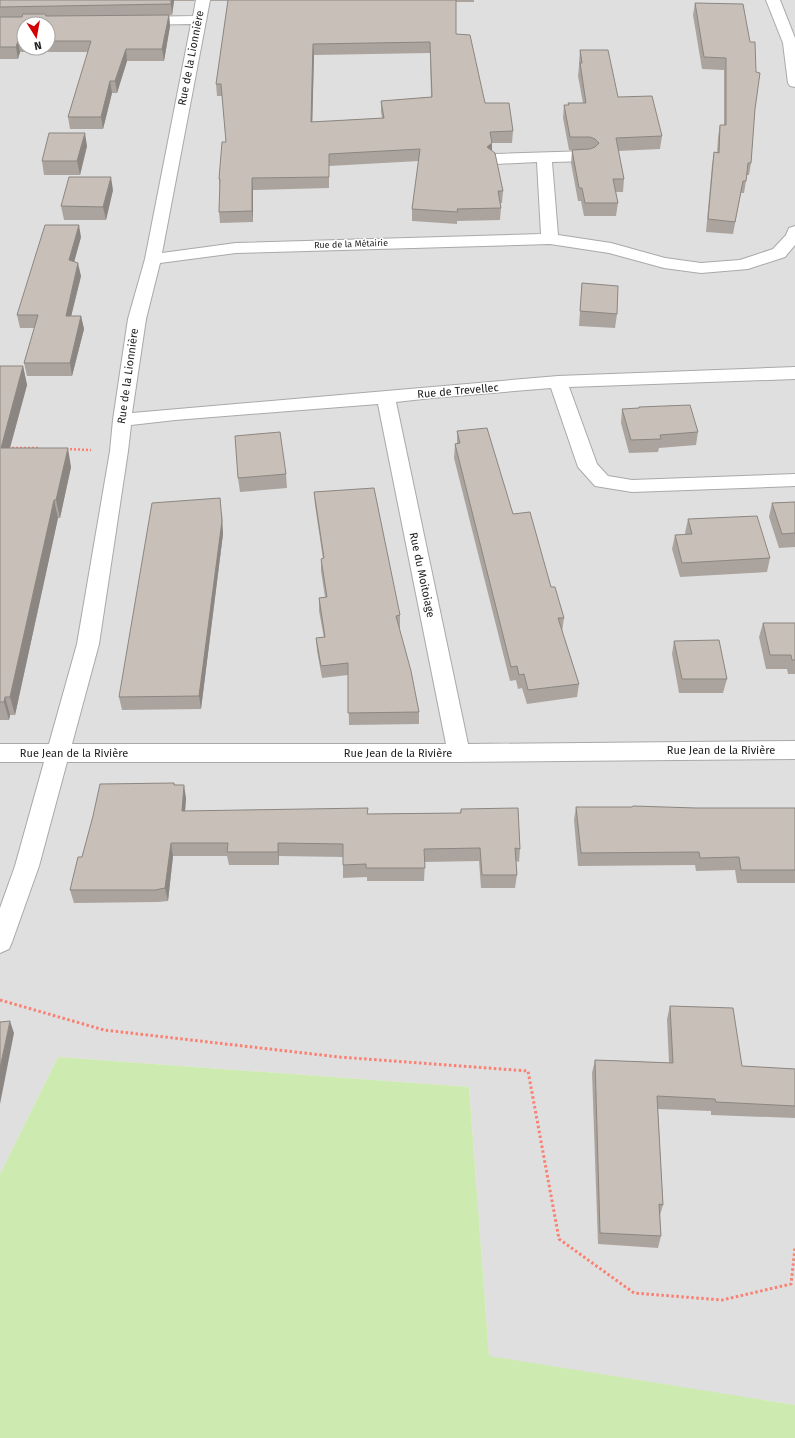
<svg xmlns="http://www.w3.org/2000/svg" width="795" height="1438" font-family="'Fira Sans',sans-serif">
<rect width="100%" height="100%" fill="#f2efe9"/>
<path fill="#e0dfdf" fill-rule="evenodd" d="M0,0H795V1405L489,1357L469,1087L58,1057L0,1174ZM24,24H48V48H24Z"/>
<path fill="#cdebb0" d="M58,1057L469,1087L489,1356L795,1405V1438H0V1174Z"/>
<g fill="none" stroke-linecap="round" stroke-linejoin="round">
<defs>
<path id="minor" d="M196,0H210L162,253L236,243L541,234L537,162L496,164L491,162L488,159L491,156L496,154L588,151L593,153L596,156L593,159L588,161L552,162L558,235L611,243L665,258L701,263L740,260L773,249L786,235L789,228L795,226V245L785,257L748,269L701,273L664,268L609,253L550,244L236,253L160,263L146,319L132,413L558,376L795,367V379L569,387L597,464L608,476L632,480L795,474V486L632,492L595,486L578,467L551,388L432,398L396,402L468,744L795,741V759L459,762H67L39,866L12,942L9,949L0,953V908L15,866L44,762H0V744H49L77,644L110,451L113,420L128,319L145,259L191,24L139,25L134,24L132,21L134,18L139,17L193,16ZM378,404L446,744H72L99,644L128,451L131,425L175,420Z
M766,0H780L795,38V87L790,86L788,83L783,43Z"/>
</defs>
<use href="#minor" stroke="#a9a9a9" stroke-width="2"/>
<path stroke="#fa8072" stroke-width="2.5" stroke-dasharray="2 2" stroke-linecap="butt" d="M8,448H39
M66,449L91,450"/>
<path stroke="#fa8072" stroke-width="3" stroke-dasharray="2.5 2.5" stroke-linecap="butt" d="M0,1000L104,1030L339,1057L528,1071L559,1239L634,1293L722,1300L791,1284L795,1248"/>
<use href="#minor" fill="#fff" fill-rule="evenodd"/>
</g>
<path fill="#aba49e" fill-rule="evenodd" d="M0,0H195L194,1H174L172,15H169L170,26L164,61H127L117,93H112L103,129H70L68,117L88,52H20L18,59H0ZM24,24H48V48H24Z
M211,0H474V2H456V34L485,103L513,131L512,143H492V151L503,191L502,203H500L501,208L500,220L457,221V224L412,221V209L419,161L329,166V188L253,190V222L220,223L219,212L220,189L219,179L226,142L222,96H217L216,84L228,1H211ZM430,53L431,97L381,101V112L382,118L312,122L314,55Z
M695,3L755,109L751,163L749,175H747L744,193H741L733,234L706,232L712,165L714,152L717,153L718,137L720,125H724V70L702,69L693,15Z
M580,50L618,97L662,136L660,149L618,151L624,179L623,192H615L618,203L616,216H584L581,201H578L571,163L572,150H578H569L563,118L564,105H568V103H583L578,76L579,66V63Z
M87,146L80,175H44L42,161Z
M113,190L106,220H64L61,206Z
M81,237L74,262L81,276L71,316H81L84,329L72,376H27L24,363L35,328H20L17,315Z
M582,283L617,314L615,328L579,326Z
M0,366H23L27,385L10,448L71,467L60,518H58L15,715H10L9,720H0Z
M639,407L698,432L696,445L659,448L658,452L629,453L621,423L622,409H638Z
M457,431L513,514L551,587L564,618L562,632L579,684L577,697L527,704L522,688L518,689L516,680L510,681L454,458L455,444L457,443Z
M286,474L287,488L240,492L238,478Z
M314,492L400,615V628H399L419,712V724L349,725L348,675L322,678L317,651L316,638H324L319,611V598L325,597L321,571V559H323L315,505Z
M795,502V547L779,548L769,517L772,503Z
M222,512L223,534L201,709L122,710L119,697Z
M688,519L770,558L767,572L680,577L672,549L675,535H686L685,533Z
M763,623H795V674H788L787,669H766L759,637Z
M674,641L727,679L723,693H679L672,654Z
M174,783L175,785L186,798L185,811L368,814L460,813L461,809L520,849L519,862L516,861L517,875L515,888H481L479,861L425,862L424,881H367V877L343,878V857L279,856V865H229L227,856H173L168,901L158,902L74,903L70,890L82,857Z
M576,807L696,808H795V883H737L735,870L696,871L695,865L578,866L574,820Z
M670,1006L742,1066L795,1069V1118L711,1115V1111L658,1109L663,1205L660,1215L661,1236L658,1248L598,1244L592,1073L595,1060L669,1063L667,1019Z"/>
<path fill="#8b8681" d="M171,0H174V1L172,15L171,4Z
M169,15L170,26L164,61L162,49Z
M18,41L20,52L18,59L16,47Z
M313,44L314,55L312,134L311,122Z
M126,49L127,61L117,93L115,81Z
M110,81L112,93L103,129L101,117Z
M85,133L87,146L80,175L77,161Z
M492,143V154L487,147Z
M111,177L113,190L106,220L103,207Z
M252,178L253,190V222L252,211Z
M79,225L81,237L71,273L69,260Z
M78,263L81,276L68,329L66,316Z
M81,316L84,329L72,376L70,363Z
M23,366L27,385L5,466L1,448Z
M68,448L71,467L60,518L56,500Z
M220,498L223,534L201,709L199,696Z
M54,500L58,518L15,715L10,697Z
M5,697L10,715L9,720L4,702Z
M184,785L186,798L184,824L182,811Z
M171,843L173,856L168,901L165,888Z
M278,843L279,856V865L278,852Z
M10,1021L14,1033L0,1104V1068Z"/>
<path fill="#c7bfb8" stroke="#8b8681" fill-rule="evenodd" d="M0,0H171V4L0,7Z
M228,0H456V34L470,35L485,103H509L513,131L490,132L492,143L487,147L495,153L503,191H498L501,208L457,209L458,212L412,209L420,149L329,154V177L252,178V211L219,212L220,179H219L222,142H226L221,84H216ZM430,42L432,97L381,101L384,118L311,122L313,44Z
M695,3L743,4L750,42H755L756,72L760,73L755,109L751,163H748L746,181H743L735,222L708,219L714,152L719,153L720,125H726V58L704,57Z
M23,14H45L46,16L169,15L162,49H126L115,81H110L101,117H68L91,41H48V24H24V41H18L16,47H0V17H22Z
M580,50H608L618,97L652,96L662,136L616,138L624,179H613L618,203H585L582,188H579L572,150L590,149L595,147L599,143L595,139L590,137H570L564,105H569L568,103H586L580,63H582Z
M49,133H85L77,161H42Z
M69,177H111L103,207L61,206Z
M45,225H79L69,260L78,263L66,316H81L70,363H24L38,315H17Z
M582,283L618,286L617,314L580,311Z
M0,366H23L1,448H68L56,500H54L10,697H5L4,702H0Z
M690,405L698,432L660,435L661,439L631,440L622,409L639,408V407Z
M487,428L513,514L530,512L551,587H555L564,618H558L579,684L528,690L524,674L519,675L517,666L511,667L455,444L460,443L457,431Z
M280,432L286,474L238,478L235,436Z
M374,488L400,615L396,616L411,671L419,712L348,713V663L321,666L316,638L325,637L319,598L327,597L321,559L324,558L314,492Z
M220,498L222,521L199,696L119,697L152,503Z
M795,502V533L782,534L772,503Z
M757,516L770,558L682,563L675,535L692,534L688,519Z
M763,623H795V660H792L791,655H770Z
M719,640L727,679H682L674,641Z
M174,783V785H184L182,811L368,808L367,814L461,813V809L518,808L520,849L515,848L517,875H482L480,848L424,849L425,868H366V864L343,865V844L278,843V852H227L228,843H171L165,888L155,890H70L78,857H82L93,816L100,784Z
M633,806L696,808H795V870H741L739,857L700,858L699,852L581,853L576,807H632Z
M670,1006L733,1008L742,1066L795,1069V1106L716,1102L715,1099L657,1096L663,1205L659,1204L661,1236L600,1233L595,1060L673,1063Z
M10,1021L0,1068V1022Z"/>
<g text-anchor="middle" dominant-baseline="central" stroke-width="3" stroke-linejoin="round" paint-order="stroke">
<g font-size="9" fill="#222" stroke="#fff">
<text transform="translate(351 244) rotate(-2)">Rue de la Métairie</text>
</g>
<g font-size="11" fill="#222" stroke="#fff">
<text transform="translate(191 58) rotate(-79)">Rue de la Lionnière</text>
<text transform="translate(128 376) rotate(-82)">Rue de la Lionnière</text>
<text transform="translate(458 391) rotate(-5)">Rue de Trevellec</text>
<text transform="translate(422 575) rotate(78)">Rue du Moitoiage</text>
<text x="721" y="750">Rue Jean de la Rivière</text>
<text x="74" y="753">Rue Jean de la Rivière</text>
<text x="398" y="753">Rue Jean de la Rivière</text>
</g>
</g>
<g transform="translate(36 36) rotate(169)"><circle r="19" fill="#ffffff" stroke="#a7a7a7"/>
<path d="M0-3L7 15L0 10L-7 15Z" fill="#d40000"/>
<text y="-6" font-size="11" font-weight="bold" text-anchor="middle" fill="#222222">N</text>
</g>
</svg>
